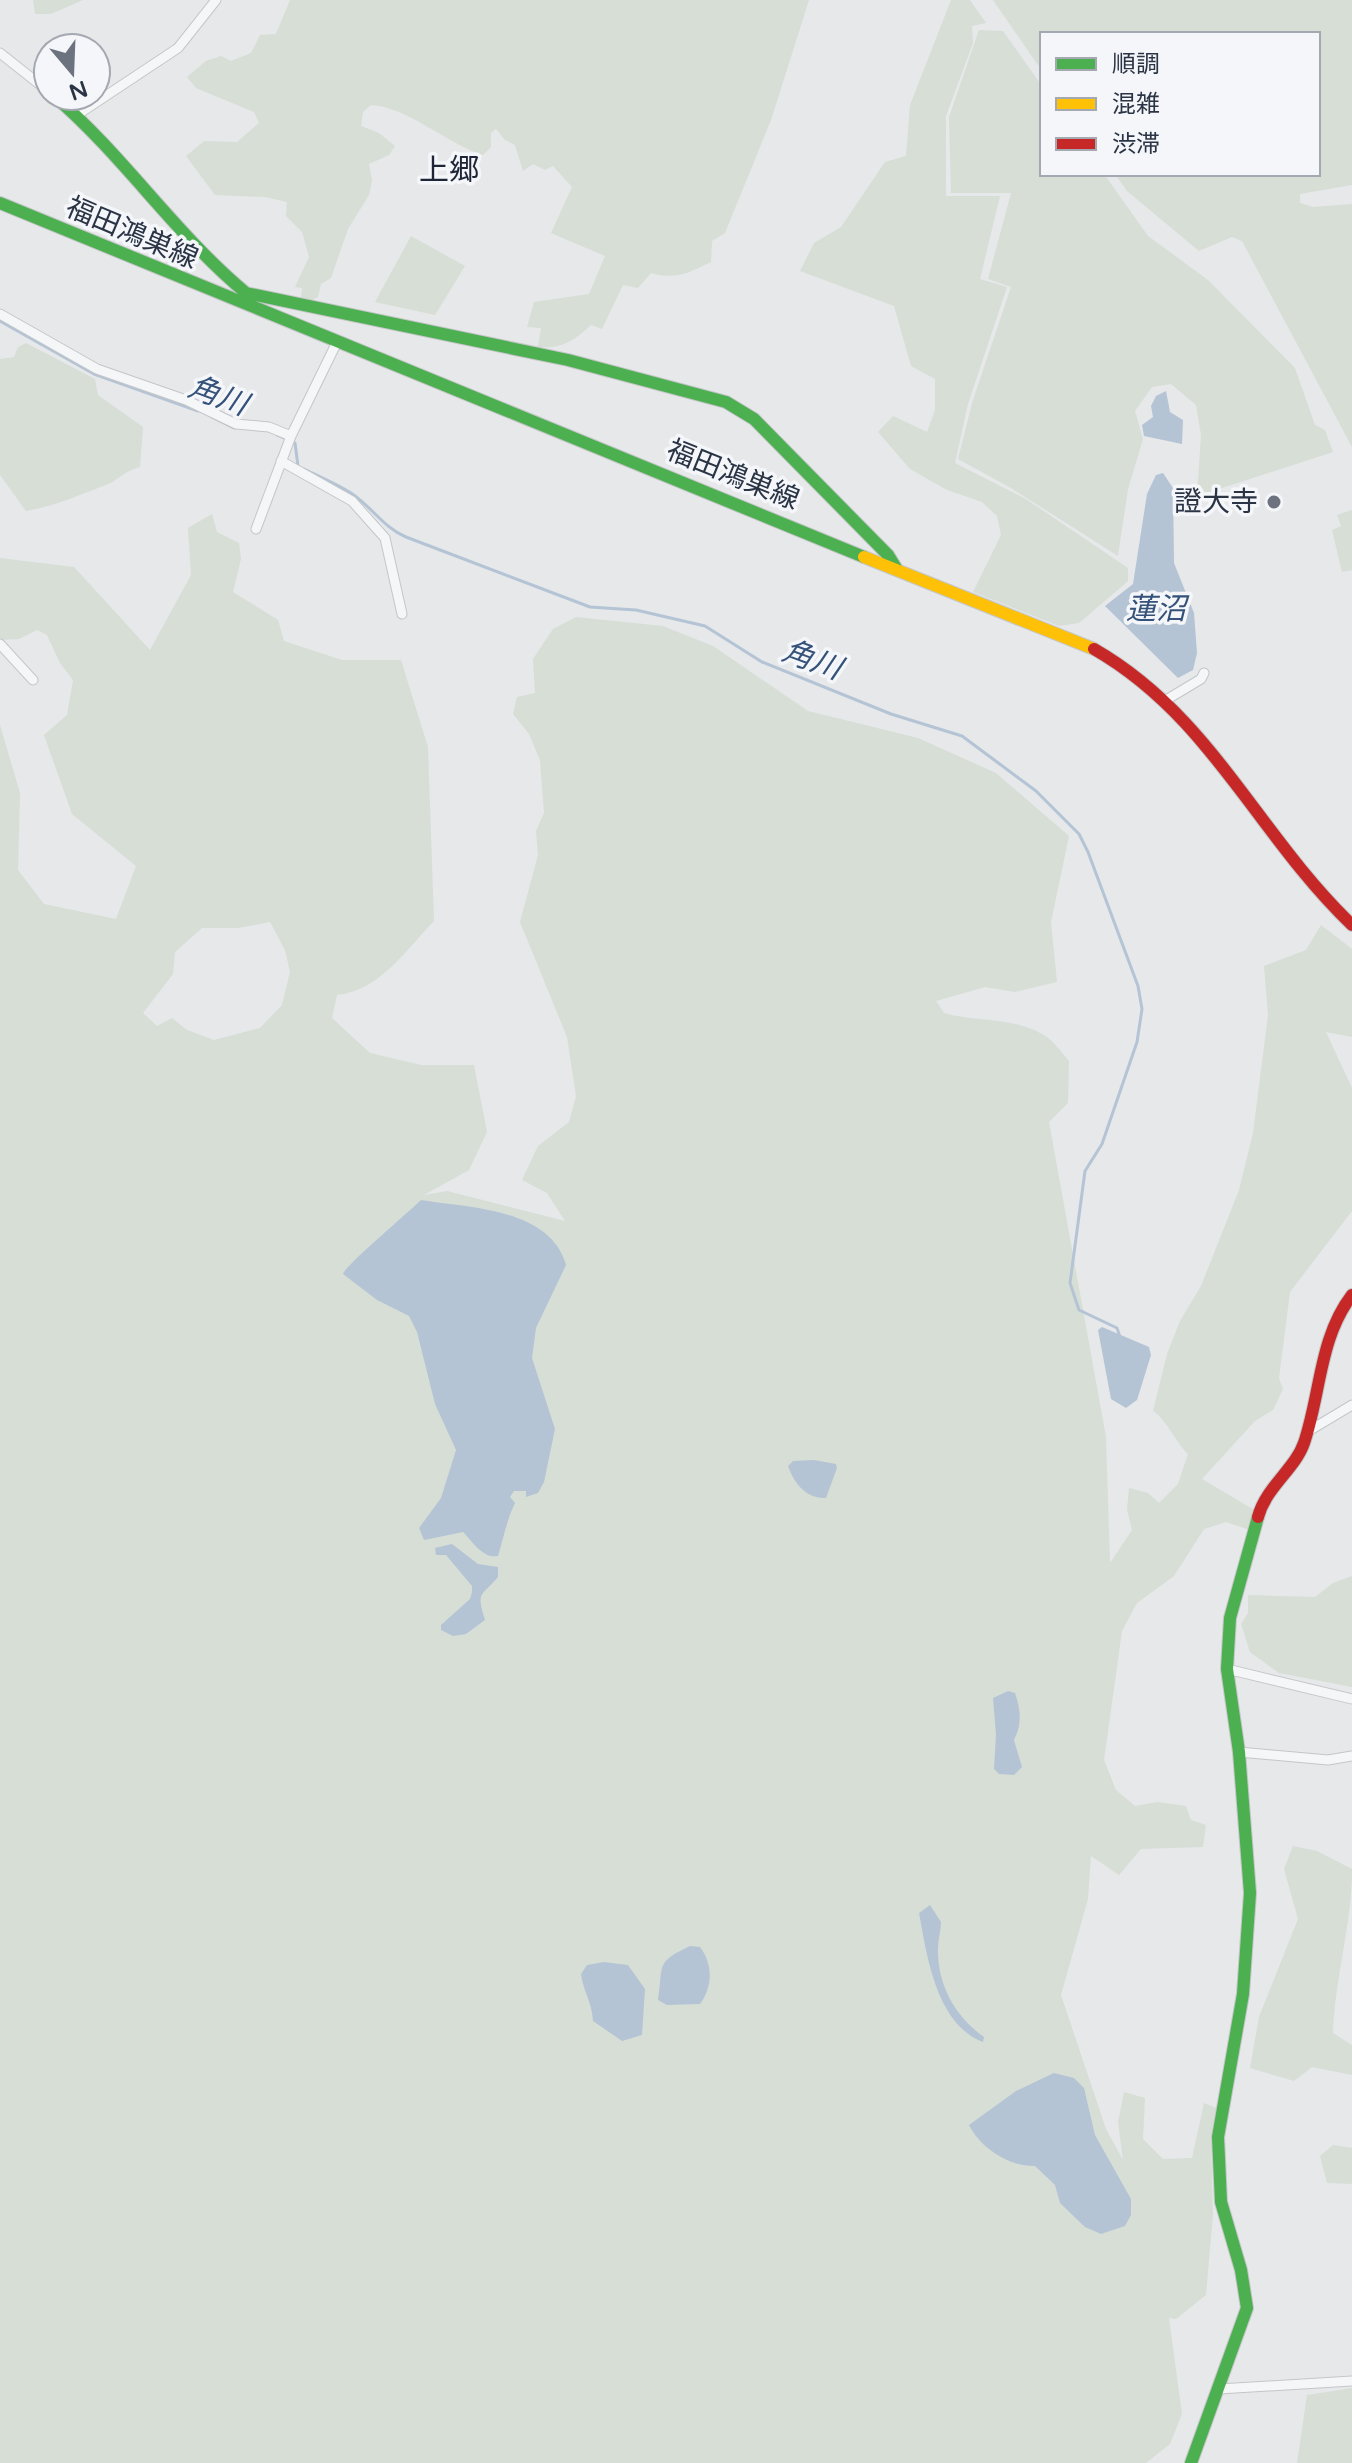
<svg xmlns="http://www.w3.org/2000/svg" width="1352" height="2463" font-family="'Varela Round','Noto Sans JP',sans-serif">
<rect width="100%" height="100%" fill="#e6e8ea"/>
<path fill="#d6ded6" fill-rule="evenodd" d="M33,0H83L51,14H35Z
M290,0H809L771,120L725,233L712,241L711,262C689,273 675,280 651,273L638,288L623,285L602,329L591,325C574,341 562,349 538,347L541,328L527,327L534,302L589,294L605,256L551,233L572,187L553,166L545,170L533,164L523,171L515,145L505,140L496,129L491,133V147L483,155C447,144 408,107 371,105L363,112L361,126L379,133L395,146L389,155L369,164L372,181L369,195L348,229L331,278L321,284L318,297L307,303L301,300L302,288L295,287L309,257L302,232L286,216L287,202L265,197L215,195L186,156L204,141L237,142L259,123L254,112L196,88L187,77L206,61L221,56L231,61L251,53L260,35L276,34Z
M951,0H970L986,23L972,26L973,43L946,116V196H1000L980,279L1007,287L968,404L955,463L1026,499L1128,568V581L1079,623L1059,626L973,592L1001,535L997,516L982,502L947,490L910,469L878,432L893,416L927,432L935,410V379L911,366L894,306L800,271L814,243L841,227L885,162L906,156L910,105Z
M993,0H1352V185L1300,194V203L1313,207L1352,204V447L1242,241L1232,237L1199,251L1127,191L1115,174H1318V34H1042V71Z
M979,30L1003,31L1042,86V174H1104L1148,236L1208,280L1295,368L1315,425L1325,430L1333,452L1197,496L1201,435L1196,405L1171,384L1152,387L1135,411L1143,439L1128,489L1118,556L1011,488L958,459L972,403L1011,287L988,279L1011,193H951L949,117Z
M411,236L465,266L435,315L375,302Z
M26,343L95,379L98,395L143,427L140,467C122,472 119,480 106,485C79,495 55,506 26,511L0,475V359L14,357L18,347Z
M1352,510V570L1342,572L1332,530L1341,526L1337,515Z
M212,514L217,532L239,543L241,559L233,592L278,620L284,641L342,660H401L428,747L434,921C406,950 379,991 337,995L332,1018L370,1053L421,1065H474L487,1132L469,1170L424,1195L447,1191L565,1221L547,1193L522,1180L538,1146L569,1122L576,1096L567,1037L520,922L538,855L536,831L544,813L540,760L529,734L513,714L517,697L535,693L533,659L553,629L576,617L663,626L713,646L808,711L918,738L996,773L1069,836L1051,922L1057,982L1015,992L985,987L936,1001L944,1013C975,1022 1013,1017 1042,1034C1052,1039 1061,1052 1069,1061L1068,1103L1049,1122L1106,1437L1110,1563L1132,1530L1127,1510L1129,1488L1148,1493L1159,1503L1178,1484L1188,1454C1175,1441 1166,1419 1153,1411L1167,1354L1180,1321L1201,1286L1239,1190L1253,1133L1268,1015L1264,966L1306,950L1321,925L1352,949V1037L1326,1032L1352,1088V1211L1290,1292L1279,1378L1283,1389L1273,1410L1255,1421L1202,1479L1256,1511L1250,1530L1226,1522L1204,1529L1174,1576L1137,1603L1122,1631L1104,1760L1116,1790L1135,1806L1157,1802L1186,1806L1191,1820L1206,1825L1203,1847L1141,1849L1119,1875L1091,1856L1088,1899L1061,1995L1106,2129L1123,2160L1118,2122L1124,2092L1145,2098L1143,2139L1163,2159L1192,2158L1204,2103L1216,2108L1211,2137L1213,2214L1206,2295L1176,2319L1169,2318L1182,2414L1170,2444L1146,2463H0V725L20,793L18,870L44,904L116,919L136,866L72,814L44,735L67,715L73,680L60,663L47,635L37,630L19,639L0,640V558L74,567L150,650L191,575L188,528ZM270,922L285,950L290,972L282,1005L260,1028L214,1040L187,1030L172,1018L157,1026L143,1013L173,974L175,952L202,928H238Z
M1352,1576V1687L1279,1673L1250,1652L1241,1624L1248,1613V1595L1315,1597L1333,1583Z
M1293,1846L1317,1851L1352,1869C1352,1924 1335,1977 1333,2033L1352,2045V2075L1312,2067L1294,2081L1250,2068L1259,2017L1298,1919L1284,1869Z
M1333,2145L1352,2148V2184L1327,2183L1320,2156Z
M1352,2388V2463H1297L1307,2395Z"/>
<path fill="#b4c4d5" d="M1166,391L1170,412L1183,420L1182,444L1144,436L1142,425L1153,417L1151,406L1156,396Z
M1163,473L1173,488L1174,563L1194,613L1197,653L1193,670L1178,678L1105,606L1133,584L1147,494L1156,475Z
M421,1200C469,1208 550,1208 566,1265L536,1328L532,1358L555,1429L544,1482L538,1493L526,1497V1491H514L510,1497L515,1503C506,1522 504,1537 498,1556C483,1559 473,1542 463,1532L424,1540L419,1528L441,1498L456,1450L435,1404L417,1332L409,1316L377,1300L343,1274C345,1266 410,1211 421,1200Z
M1102,1327L1149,1347L1151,1355L1137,1400L1126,1408L1111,1399L1098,1330Z
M814,1460L836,1464L837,1468L826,1498C806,1499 794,1483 788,1466L793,1461Z
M452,1544L478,1564L498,1567V1577C481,1597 476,1591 485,1620L466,1634L453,1636L441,1630V1625L470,1599L472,1592V1586L446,1555H436L435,1548Z
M1008,1691L1015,1693C1021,1711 1022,1724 1014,1740L1022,1767L1014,1775L999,1774L994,1769L996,1735L993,1698Z
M930,1905L941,1922C941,1931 938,1939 938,1948C937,1984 955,2017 984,2037L983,2042C936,2024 927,1956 919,1913Z
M690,1946L700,1947C713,1964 713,1986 700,2004L667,2005L658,2000C664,1965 654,1963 690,1946Z
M604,1962L628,1965L645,1989L642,2035L622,2041L593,2021C592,2002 583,1991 581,1974L587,1965Z
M1054,2073L1074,2078L1084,2088L1095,2135L1131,2199V2215L1125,2226L1101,2234L1085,2227L1060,2203L1055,2185L1035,2166C1010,2167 980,2148 969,2125L1016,2091Z"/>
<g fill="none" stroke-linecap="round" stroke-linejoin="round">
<path stroke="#b4c4d5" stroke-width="3" d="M0,321L94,374L198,411
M212,417L234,428
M277,435L295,443L298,466
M304,469C320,477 337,484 351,493C372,507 384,528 406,537L590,607L636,610L705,626L762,662L891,714L962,736L1036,791L1079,834L1088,852L1138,986L1142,1009L1137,1042L1102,1144L1085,1171L1070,1283L1079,1310L1117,1328L1120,1337"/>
<defs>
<path id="street" d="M0,53L48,91
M77,115L178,48L216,0
M0,314L97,369L186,400L236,424L269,427L291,436
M281,461L352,501L385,538L402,614
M256,529L291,436L337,342
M0,644L33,680
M1166,700L1201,679L1204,673
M1307,1432L1352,1405
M1227,1669L1352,1699
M1239,1752L1328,1760L1352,1756
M1219,2389L1352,2381"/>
<path id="fast" d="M54,96C124,156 175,234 246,293L568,360L726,402L754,419L888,555L896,568
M0,203L864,557
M1191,2463L1247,2308L1241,2270L1221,2202L1218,2137L1243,1994L1250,1893L1239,1752L1227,1669L1230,1618L1258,1517"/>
<path id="slow" d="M864,557L1094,649"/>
<path id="jam" d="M1094,649C1211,716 1257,834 1352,925
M1258,1517C1266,1487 1295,1469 1304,1443C1321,1393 1319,1338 1352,1295"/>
</defs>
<use href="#street" stroke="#c4c6c8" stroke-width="11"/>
<use href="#fast" stroke="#c4c6c8" stroke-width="14"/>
<use href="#slow" stroke="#c4c6c8" stroke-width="14"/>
<use href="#jam" stroke="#c4c6c8" stroke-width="14"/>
<use href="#street" stroke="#f5f6f7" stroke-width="9"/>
<use href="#fast" stroke="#4caf50" stroke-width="12"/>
<use href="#slow" stroke="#ffc107" stroke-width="12"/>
<use href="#jam" stroke="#c62828" stroke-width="12"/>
</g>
<circle fill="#6c737f" stroke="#f4f6f9" stroke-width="3" cx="1274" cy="502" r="8"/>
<g text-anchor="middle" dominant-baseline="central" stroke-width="7" stroke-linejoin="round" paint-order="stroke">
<g font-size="28" fill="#2b3445" stroke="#f4f6f9">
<text transform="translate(132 233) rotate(23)">福田鴻巣線</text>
<text transform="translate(733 475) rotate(22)">福田鴻巣線</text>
</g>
<g font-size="28" fill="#2b3445" stroke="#f4f6f9" text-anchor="end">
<text x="1258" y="502">證大寺</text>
</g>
<g font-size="30" fill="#1d2536" stroke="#f4f6f9">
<text x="449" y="170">上郷</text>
</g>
<g font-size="30" font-style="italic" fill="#34527a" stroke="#f4f6f9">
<text transform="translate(218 396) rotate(20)">角川</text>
<text x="1156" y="609">蓮沼</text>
<text transform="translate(812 660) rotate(20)">角川</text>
</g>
</g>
<rect x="1040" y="32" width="280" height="144" fill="#f4f6f9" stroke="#a4a8b1" stroke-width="2"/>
<rect x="1056" y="58" width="40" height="12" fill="#4caf50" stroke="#a4a8b1" stroke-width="2"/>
<text x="1112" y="72" font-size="24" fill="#2b3445">順調</text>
<rect x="1056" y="98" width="40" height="12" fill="#ffc107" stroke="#a4a8b1" stroke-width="2"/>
<text x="1112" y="112" font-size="24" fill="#2b3445">混雑</text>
<rect x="1056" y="138" width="40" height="12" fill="#c62828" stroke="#a4a8b1" stroke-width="2"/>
<text x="1112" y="152" font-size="24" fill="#2b3445">渋滞</text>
<g transform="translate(72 72) rotate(161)"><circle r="38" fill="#f4f6f9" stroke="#a4a8b1" stroke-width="2"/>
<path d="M0-6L14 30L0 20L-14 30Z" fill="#6c737f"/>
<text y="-12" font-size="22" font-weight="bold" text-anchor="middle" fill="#2b3445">N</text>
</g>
</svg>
